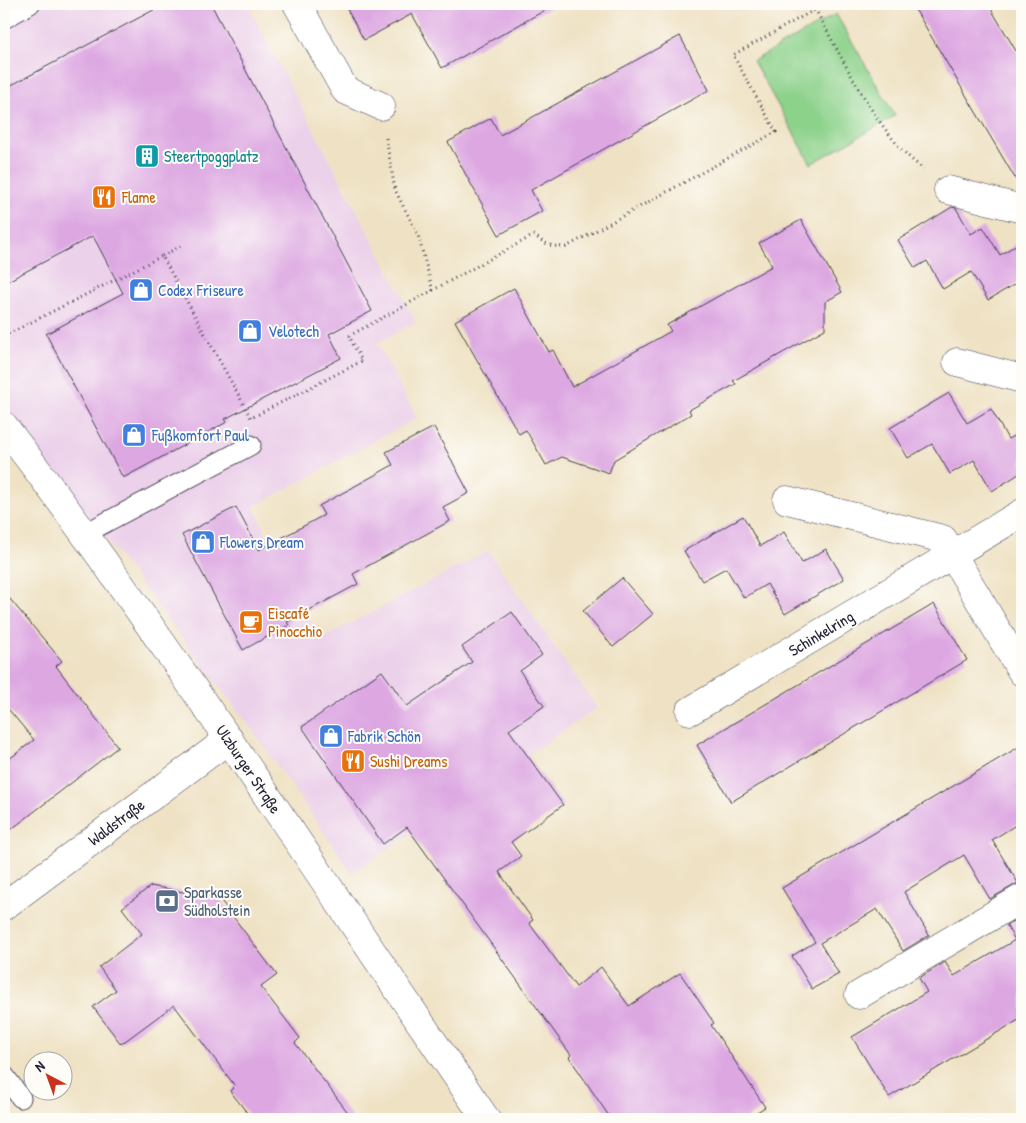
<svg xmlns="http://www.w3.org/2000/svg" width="1026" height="1123" font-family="'Patrick Hand',sans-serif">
<rect width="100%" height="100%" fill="#fdfcf7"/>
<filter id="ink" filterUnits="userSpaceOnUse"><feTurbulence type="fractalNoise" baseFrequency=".02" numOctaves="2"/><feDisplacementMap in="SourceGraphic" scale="10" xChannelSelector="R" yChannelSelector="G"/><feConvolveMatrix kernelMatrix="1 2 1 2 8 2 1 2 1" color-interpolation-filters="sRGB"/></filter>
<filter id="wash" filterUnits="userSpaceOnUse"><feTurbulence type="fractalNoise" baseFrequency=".0096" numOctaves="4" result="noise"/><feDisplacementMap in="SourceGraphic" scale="20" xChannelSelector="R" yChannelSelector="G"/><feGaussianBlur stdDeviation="1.12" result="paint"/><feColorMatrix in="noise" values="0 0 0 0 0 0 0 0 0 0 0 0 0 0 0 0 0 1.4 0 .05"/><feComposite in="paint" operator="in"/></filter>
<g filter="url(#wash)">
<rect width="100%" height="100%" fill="#efe2c4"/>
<path fill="#ecd1ea" d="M4,4H247L416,322L377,343L417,418L253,507L321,639L488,551L597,708L352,873L251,728L57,475L4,428Z"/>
<path fill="#8dd28b" stroke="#587a63" d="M836,14L895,116L811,164L753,61Z"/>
<g id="blocks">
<path fill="#dda8e2" d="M165,4H211L372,311L329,334L341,358L225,419L227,422L123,478L46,334L123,293L93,236L4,283V89Z
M344,4H556L442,68L412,14L364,40Z
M912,4H988L1022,61V190Z
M680,36L709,90L531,190L542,211L499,235L448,142L491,118L500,135Z
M952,207L956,208L971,234L983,227L1000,255L1022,241V280L988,300L971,272L943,289L927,261L915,268L898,240Z
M801,220L842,292L825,302V329L733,381L736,384L689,410L691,414L614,460L609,473L562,457L546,465L526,430L519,434L455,321L514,288L549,352L553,350L572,387L671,331L667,325L772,266L759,243Z
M949,393L967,423L991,409L1008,439L1022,431V472L992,491L974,460L950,474L932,444L908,458L890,428Z
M434,427L469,493L443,507L450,521L353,574L358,584L287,622L289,625L243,650L182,535L236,507L259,550L324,515L319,506L393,465L386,452Z
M743,516L760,546L784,532L802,563L826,549L844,579L785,614L767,584L744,598L726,568L702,581L684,551Z
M622,578L653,614L613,647L583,611Z
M4,592L62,661L56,666L118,747L4,835V763L34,740L4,704Z
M934,604L967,660L731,802L697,745Z
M512,612L542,655L520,671L544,706L509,730L563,805L511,842L521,856L499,872L533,920L529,923L576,987L601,967L629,1006L680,973L714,1023L711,1025L765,1107L746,1119H611L569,1057L571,1055L407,827L383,844L302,727L382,671L407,706L472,662L462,647Z
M1022,745V821L992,840L1018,883L990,899L964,855L904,892L929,935L903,951L877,909L820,943L839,974L812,989L792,956L815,942L782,888Z
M151,886L205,896L213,890L277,975L261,987L300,1038L295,1043L353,1119H252L230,1091L235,1086L174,1005L121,1044L93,1007L116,990L99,967L142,934L122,908Z
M1022,916V1018L889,1097L852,1037L927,992L919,978L945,962L954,976L1015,940L1006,925Z"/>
</g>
</g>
<g filter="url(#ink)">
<use href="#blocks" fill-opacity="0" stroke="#413f50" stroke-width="1"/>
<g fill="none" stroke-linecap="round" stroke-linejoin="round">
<defs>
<path id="service" d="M4,19L30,4
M84,534L251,445
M4,1075L21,1098"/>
<path id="minor" d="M297,4L345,90L381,106
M948,190L1022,209
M957,362L1022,379
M787,500L943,539L1022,672
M690,711L1022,513
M859,995L1022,898"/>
<path id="tertiary" d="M4,906L229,739"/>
<path id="secondary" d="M4,426C175,650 326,887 486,1119"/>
</defs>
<use href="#service" stroke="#413f50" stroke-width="21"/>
<use href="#minor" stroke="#413f50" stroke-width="29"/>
<use href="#tertiary" stroke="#413f50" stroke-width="29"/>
<use href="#secondary" stroke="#413f50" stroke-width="29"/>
<path stroke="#413f50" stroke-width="3" stroke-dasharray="1 4" stroke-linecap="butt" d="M815,9C841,55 881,141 924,169
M386,138L395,190L418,235L433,291
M162,256L181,246
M4,336L162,256L251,418L362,361L349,336L534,235C544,244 552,247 566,247L776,132L733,55L825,4"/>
<use href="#service" stroke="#fff" stroke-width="19"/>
<use href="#minor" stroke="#fff" stroke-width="28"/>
<use href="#tertiary" stroke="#fff" stroke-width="28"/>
<use href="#secondary" stroke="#fff" stroke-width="28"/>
</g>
</g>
<defs>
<symbol id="building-square" viewBox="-11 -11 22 22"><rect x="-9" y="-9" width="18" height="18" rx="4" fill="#0f9aa8" stroke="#fdfcf7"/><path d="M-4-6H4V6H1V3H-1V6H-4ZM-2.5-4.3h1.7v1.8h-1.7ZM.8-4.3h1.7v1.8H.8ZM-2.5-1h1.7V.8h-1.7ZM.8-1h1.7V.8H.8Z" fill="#fff"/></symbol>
<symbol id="restaurant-square" viewBox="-11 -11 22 22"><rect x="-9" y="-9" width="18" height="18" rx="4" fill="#e8710a" stroke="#fdfcf7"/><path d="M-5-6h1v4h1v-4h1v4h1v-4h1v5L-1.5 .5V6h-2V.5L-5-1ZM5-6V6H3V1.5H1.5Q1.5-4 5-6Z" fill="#fff"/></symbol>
<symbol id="shop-square" viewBox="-11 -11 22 22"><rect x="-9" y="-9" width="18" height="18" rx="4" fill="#3f7fe0" stroke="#fdfcf7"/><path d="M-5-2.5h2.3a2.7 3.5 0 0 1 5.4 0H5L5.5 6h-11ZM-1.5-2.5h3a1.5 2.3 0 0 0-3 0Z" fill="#fff"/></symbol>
<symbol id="cafe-square" viewBox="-11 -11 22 22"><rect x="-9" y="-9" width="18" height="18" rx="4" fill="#e8710a" stroke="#fdfcf7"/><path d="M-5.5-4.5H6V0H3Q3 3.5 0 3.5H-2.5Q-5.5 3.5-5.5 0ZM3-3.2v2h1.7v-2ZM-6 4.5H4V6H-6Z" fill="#fff"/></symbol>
<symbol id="bank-square" viewBox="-11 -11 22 22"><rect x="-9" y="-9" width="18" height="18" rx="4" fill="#5c6f8a" stroke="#fdfcf7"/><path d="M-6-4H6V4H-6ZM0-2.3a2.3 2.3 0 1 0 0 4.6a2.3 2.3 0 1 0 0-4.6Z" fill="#fff"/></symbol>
</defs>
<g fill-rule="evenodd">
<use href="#building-square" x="133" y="142" width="28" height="28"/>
<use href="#restaurant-square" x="90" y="183" width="28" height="28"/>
<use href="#shop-square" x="127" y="276" width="28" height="28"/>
<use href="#shop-square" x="236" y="317" width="28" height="28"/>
<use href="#shop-square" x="120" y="421" width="28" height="28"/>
<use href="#shop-square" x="189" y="528" width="28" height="28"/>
<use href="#cafe-square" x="237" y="608" width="28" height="28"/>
<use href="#shop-square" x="317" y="722" width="28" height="28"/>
<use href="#restaurant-square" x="339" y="747" width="28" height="28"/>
<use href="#bank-square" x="153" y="887" width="28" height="28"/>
</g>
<g text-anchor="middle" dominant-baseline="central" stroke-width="4" stroke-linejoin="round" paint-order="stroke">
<g font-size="16" fill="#0d838f" stroke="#fdfcf7" text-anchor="start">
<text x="164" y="156">Steertpoggplatz</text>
</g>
<g font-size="16" fill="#c56008" stroke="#fdfcf7" text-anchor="start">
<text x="122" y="197">Flame</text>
<text x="268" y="613">Eiscafé<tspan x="268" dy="18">Pinocchio</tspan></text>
<text x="370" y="761">Sushi Dreams</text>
</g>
<g font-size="16" fill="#366cbe" stroke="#fdfcf7" text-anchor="start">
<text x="158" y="290">Codex Friseure</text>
<text x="268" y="331">Velotech</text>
<text x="152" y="435">Fußkomfort Paul</text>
<text x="220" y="542">Flowers Dream</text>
<text x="348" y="736">Fabrik Schön</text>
</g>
<g font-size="16" fill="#22223b" stroke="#fdfcf7">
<text transform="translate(821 633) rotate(-31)">Schinkelring</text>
<text transform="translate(249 769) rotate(56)">Ulzburger Straße</text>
<text transform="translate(116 822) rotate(-37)">Waldstraße</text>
</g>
<g font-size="16" fill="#4e5e75" stroke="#fdfcf7" text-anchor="start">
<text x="184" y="892">Sparkasse<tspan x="184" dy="18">Südholstein</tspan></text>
</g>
</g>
<rect width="1026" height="1123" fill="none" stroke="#fdfcf7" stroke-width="20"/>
<g transform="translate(48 1076) rotate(319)"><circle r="24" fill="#fdfcf7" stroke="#a5a5ac"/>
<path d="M0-4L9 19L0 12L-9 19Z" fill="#c8321e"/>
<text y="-8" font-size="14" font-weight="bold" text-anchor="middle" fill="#22223b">N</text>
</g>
</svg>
